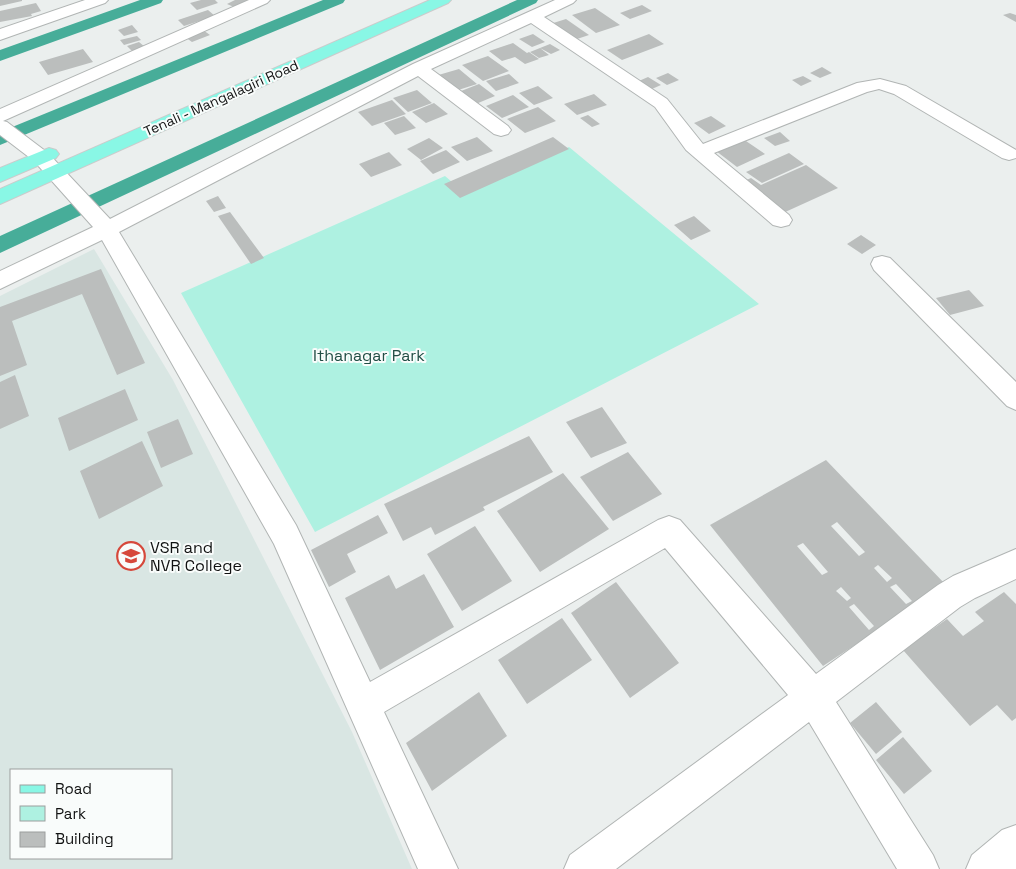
<svg xmlns="http://www.w3.org/2000/svg" width="1016" height="869" font-family="'Space Grotesk',sans-serif">
<rect width="100%" height="100%" fill="#ebefee"/>
<path fill="#d9e6e3" fill-rule="evenodd" d="M94,249L173,380L352,732L412,869H0V296ZM11,770H171V858H11Z"/>
<path fill="#aef1e1" d="M569,147L759,304L315,532L181,293L445,176L466,194Z"/>
<g fill="none" stroke-linecap="round" stroke-linejoin="round">
<path fill="#47ad99" fill-rule="evenodd" d="M140,0H163L161,3L0,61V50Z
M323,0H345L343,3L0,145V132Z
M517,0H538L536,3L0,253V236Z"/>
</g>
<path fill="#bbbebd" fill-rule="evenodd" d="M0,0H22V1L0,6Z
M201,0H215L218,3L197,10L190,3Z
M235,0H246L248,1L234,7L227,4Z
M36,3L41,11L31,14L32,16L0,22V11Z
M642,5L652,11L630,19L620,13Z
M595,8L620,25L596,33L572,15Z
M208,10L215,16L184,26L178,20Z
M1010,13L1016,15V22L1003,15Z
M566,19L589,35L571,41L547,25Z
M132,25L138,32L124,36L118,30Z
M203,30L210,35L192,42L185,37Z
M533,34L545,42L532,47L519,39Z
M649,34L664,44L622,60L607,50Z
M137,36L141,40L124,45L120,40Z
M139,42L145,47L132,51L127,46Z
M513,43L527,53L529,52L539,59L525,64L515,57L502,61L489,51Z
M550,44L560,50L551,54L540,48Z
M540,48L549,55L539,58L530,52Z
M83,49L93,62L48,75L39,62Z
M488,56L509,71L483,81L462,65Z
M822,67L832,73L820,78L810,73Z
M459,69L477,84L452,92L435,76Z
M668,73L679,80L667,85L656,78Z
M509,74L519,83L496,91L486,81Z
M803,76L812,81L801,86L792,80Z
M648,77L661,85L645,92L632,84Z
M479,84L495,96L471,106L456,93Z
M538,86L553,98L534,105L519,93Z
M417,90L432,103L408,112L393,98Z
M594,94L607,105L577,115L564,104Z
M513,95L529,107L502,118L486,106Z
M392,100L406,114L372,126L358,112Z
M434,103L448,114L426,123L412,112Z
M538,107L556,121L525,133L507,119Z
M588,115L600,124L592,127L580,118Z
M404,116L416,128L395,135L384,123Z
M711,116L726,126L709,134L694,123Z
M780,132L790,141L775,146L764,138Z
M477,137L493,151L467,161L451,147Z
M553,137L569,149L460,198L444,184Z
M429,138L443,148L421,160L407,149Z
M743,139L765,154L737,167L716,151Z
M446,150L460,162L433,174L420,161Z
M389,152L402,165L371,177L359,164Z
M789,153L804,164L762,183L746,172Z
M806,165L838,188L783,213L742,182L751,178L761,185Z
M218,196L226,208L214,212L206,201Z
M230,212L264,258L251,264L218,216Z
M694,216L711,231L691,240L674,225Z
M861,235L876,245L862,254L847,244Z
M101,269L145,363L117,375L82,294L12,321L27,365L0,376V307Z
M969,290L984,306L950,315L936,298Z
M15,375L29,416L0,429V382Z
M125,389L138,420L69,451L58,418Z
M602,407L627,443L591,458L566,422Z
M178,419L193,454L161,468L147,432Z
M529,436L553,472L483,507L485,510L435,535L431,527L403,541L384,504Z
M142,441L163,486L99,519L80,471Z
M628,452L662,494L613,521L580,477Z
M826,460L946,585L823,666L710,525ZM837,522L865,552L859,556L831,526ZM803,543L828,572L822,575L797,546ZM878,565L892,578L887,582L874,568ZM896,584L912,601L906,604L890,587ZM841,587L851,598L847,601L836,591ZM854,604L874,626L869,630L849,607Z
M563,473L609,529L540,572L497,511Z
M378,515L388,533L347,554L356,572L329,587L311,550Z
M475,526L512,581L462,611L427,554Z
M424,574L454,627L380,670L345,598L389,575L396,589Z
M616,582L679,663L630,698L571,613Z
M1004,592L1016,604V718L1012,721L997,705L970,726L903,650L947,619L963,636L984,621L975,612Z
M562,618L592,660L527,704L498,660Z
M479,692L507,736L432,791L406,743Z
M876,702L902,732L876,754L850,723Z
M903,737L932,771L904,794L876,760Z"/>
<g fill="none" stroke-linecap="round" stroke-linejoin="round">
<defs>
<path id="minor" d="M85,0H108L105,3L0,40V29Z
M249,0H270L267,3L3,121L7,122L48,153L110,219L413,64L555,0H576L573,3L544,17L667,99L703,144L857,83L880,79L906,86L1016,150V158L1009,160L1002,158L894,94L879,89L867,92L714,153L789,215L792,220L789,225L781,227L773,225L686,150L655,107L531,23L431,69L508,126L511,130L508,134L501,136L494,134L418,76L119,232L296,525L370,682L658,520L669,516L680,520L816,674L938,585L953,576L1016,549V579L975,598L960,607L836,702L933,855L939,869H897L809,722L616,869H564L570,855L788,695L665,548L384,712L458,869H418L274,544L102,240L0,289V271L93,227L34,161L0,135V109Z
M882,256L890,258L1016,382V410L1007,406L874,270L871,264L874,258Z
M1016,825V869H966L972,855L1002,830Z"/>
<path id="major" d="M430,0H451L448,3L0,204V189Z
M49,148L56,150L59,154L56,158L0,182V168Z"/>
</defs>
<use href="#minor" stroke="#b1b5b4" stroke-width="2"/>
<use href="#major" stroke="#cbcbcb" stroke-width="2"/>
<use href="#minor" fill="#fff" fill-rule="evenodd"/>
<use href="#major" fill="#89f7e5" fill-rule="evenodd"/>
</g>
<defs>
<symbol id="university-ring" viewBox="-11 -11 22 22"><circle r="9.5" fill="#f9fcfb" stroke="#d6483b" stroke-width="1.5"/><path d="M0-5L7-2L0 1L-7-2ZM-4 1L0 2.5L4 1V4Q0 6-4 4Z" fill="#d6483b"/></symbol>
</defs>
<g fill-rule="evenodd">
<use href="#university-ring" x="115" y="540" width="32" height="32"/>
</g>
<g text-anchor="middle" dominant-baseline="central" stroke-width="4" stroke-linejoin="round" paint-order="stroke">
<g font-size="14" fill="#111212" stroke="#f9fcfb">
<text transform="translate(221 98) rotate(-24)">Tenali - Mangalagiri Road</text>
</g>
<g font-size="16" fill="#214e45" stroke="#f9fcfb">
<text x="369" y="355">Ithanagar Park</text>
</g>
<g font-size="16" fill="#111212" stroke="#f9fcfb" text-anchor="start">
<text x="150" y="547">VSR and<tspan x="150" dy="18">NVR College</tspan></text>
</g>
</g>
<rect x="10" y="769" width="162" height="90" fill="#f9fcfb" stroke="#9c9e9e"/>
<rect x="20" y="785" width="25" height="8" fill="#89f7e5" stroke="#9c9e9e"/>
<text x="55" y="794" font-size="15" fill="#111212">Road</text>
<rect x="20" y="806" width="25" height="15" fill="#aef1e1" stroke="#9c9e9e"/>
<text x="55" y="819" font-size="15" fill="#111212">Park</text>
<rect x="20" y="832" width="25" height="15" fill="#bbbebd" stroke="#9c9e9e"/>
<text x="55" y="844" font-size="15" fill="#111212">Building</text>
</svg>
